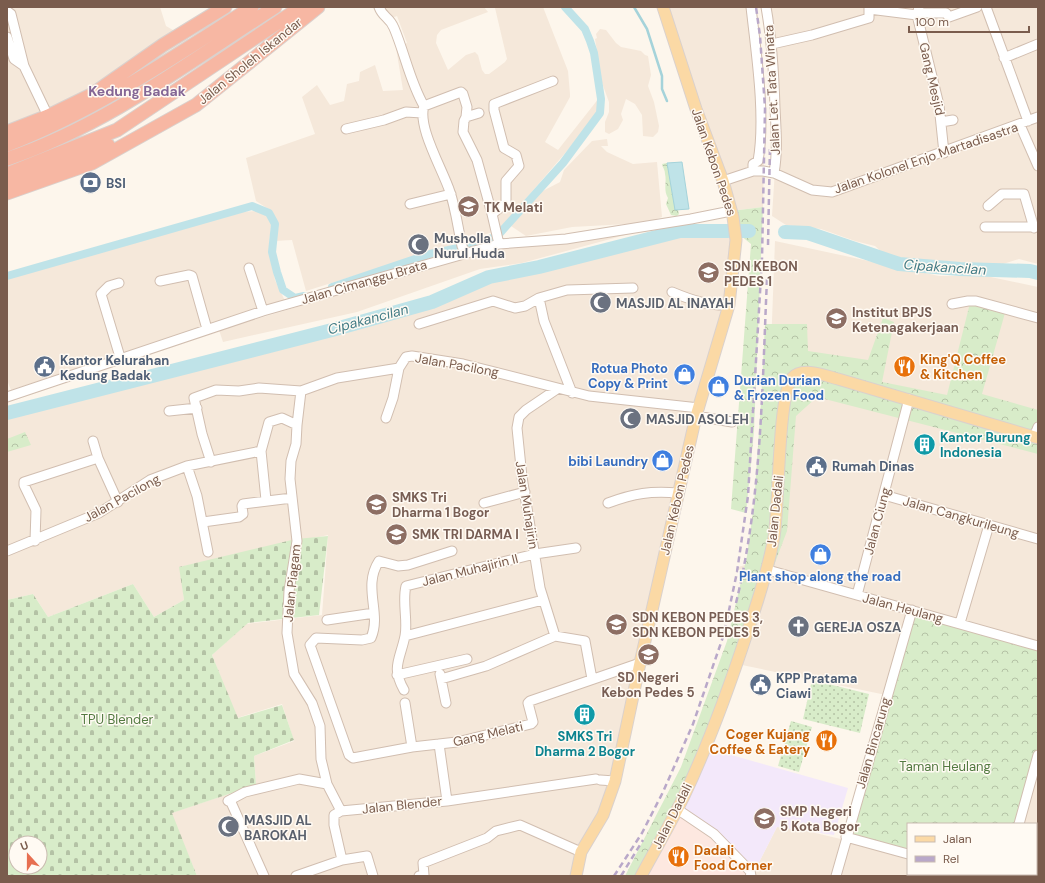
<svg xmlns="http://www.w3.org/2000/svg" width="1045" height="883" font-family="'DM Sans',sans-serif">
<defs>
<pattern id="grass-dots" width="8" height="8" patternUnits="userSpaceOnUse"><rect width="8" height="8" fill="#d8ecc9"/><path d="M2 2h.1M6 6h.1" fill="none" stroke="#b4c2a5" stroke-width="1.8" stroke-linecap="round"/></pattern>
<pattern id="forest-crowns" width="20" height="18" patternUnits="userSpaceOnUse"><rect width="20" height="18" fill="#d8ecc9"/><path d="M2 6a3 3 0 1 1 6 0M12 15a3 3 0 1 1 6 0" fill="none" stroke="#b4c2a5"/></pattern>
<pattern id="cemetery-stones" width="16" height="16" patternUnits="userSpaceOnUse"><rect width="16" height="16" fill="#d8ecc9"/><path d="M2 7V4a2 2 0 0 1 4 0v3zM10 15v-3a2 2 0 0 1 4 0v3z" fill="#b4c2a5"/></pattern>
</defs>
<rect width="100%" height="100%" fill="#fdf6ec"/>
<path fill="#f5e8da" fill-rule="evenodd" d="M7,7H160L166,26L192,41L70,113L7,137Z
M385,7H484L488,12L441,30L437,35L436,43L448,70L466,55L475,52L478,55L482,70L485,74H489L505,62L507,59L495,8L543,7L568,71L570,94V97L545,142L558,150L599,98L597,116L499,230L306,291L292,240L274,241L272,214L269,245L275,280L285,301L11,390L7,380V279L240,212L270,210L256,201L246,158L315,134L302,97L317,85L330,105L344,101L347,84L359,81L360,72L375,65L383,91L403,90L396,48L407,43L397,16L389,19Z
M663,7H755L765,101L763,207L731,211Z
M763,7H1038V264L1019,259L1003,264L950,267L919,263L886,256L875,246L855,241L821,229L786,225L772,216L776,154Z
M600,29L606,30L616,43L621,47L641,51L645,55L648,56L651,75L648,86L654,102L659,126L658,132L653,137L643,136L642,115L635,104L626,99L621,114L623,120L618,129L609,134L605,132V122L609,112V102L602,83L595,39L597,38L596,34Z
M607,139L608,146H601L607,152L633,164L657,162L662,217L646,223L572,227L526,236L508,224L537,194L560,182L564,170L592,141Z
M640,231L522,263L480,269L357,312L223,342L219,330L487,251Z
M680,231H735L729,305L698,408L615,781L576,876H197L171,813L256,785L254,756L294,741L282,704L237,718L212,655L246,624L322,615L328,535L180,567L184,600L154,617L133,584L48,617L33,594L7,600V415L432,302L489,277Z
M775,241L939,276H986L1038,287V876H752L777,827L794,828L845,840L886,695L737,664L750,624L738,567L763,560ZM908,824H1036V874H908Z"/>
<path fill="#fde8e0" d="M677,809L714,834L751,876H640Z"/>
<path fill="#f3e8fa" d="M706,746L717,751L848,788L834,835L777,827L752,876L732,851L677,809Z"/>
<path fill="url(#grass-dots)" d="M812,680L869,694L860,733L803,719Z
M791,721L812,727L799,772L778,766Z"/>
<path fill="url(#forest-crowns)" d="M667,163L669,166L679,214L677,216L671,215L666,204L668,198C663,190 667,182 665,174C665,170 663,168 662,164Z
M763,207L754,431L746,513L731,509L751,244L735,231L731,211Z
M970,303L1005,313L982,394L1038,410V454L817,397L796,416L787,531L706,746L641,876H625L681,767L727,641L747,556L754,504L761,402L765,324H807L808,351L868,360L883,318L894,322L882,382L947,395Z
M25,432L31,445L7,452V439Z
M912,610L1038,645V765L1021,824H908V854L846,837Z"/>
<path fill="url(#cemetery-stones)" fill-rule="evenodd" d="M328,536L319,615L248,623L212,655L238,718L282,705L294,740L254,756L256,785L172,813L197,876H7V600L33,594L48,617L133,584L154,617L184,600L179,567L296,539ZM16,843H40V867H16Z"/>
<path fill="#bfe3e8" stroke="#a5d3da" d="M682,162L689,209L675,210L667,163Z"/>
<g fill="none" stroke-linecap="round" stroke-linejoin="round">
<path stroke="#a5d3da" stroke-width="2.5" d="M634,7L647,29L662,76V89L667,101
M680,231L682,224"/>
<path stroke="#bfe3e8" stroke-width="8" d="M500,233L563,163L600,113L601,99L594,53L590,41L585,29L565,7
M467,246L492,238
M7,276L252,206L269,213L275,224L272,252L277,272L283,290L295,298L304,296
M332,287L430,254L458,248"/>
<path stroke="#bfe3e8" stroke-width="14" d="M741,231H749
M785,232L808,233L899,264L960,269L1030,271L1038,273
M7,413L332,330L432,302L489,277L539,267L680,231H728"/>
<defs>
<path id="minor" d="M379,7C383,18 389,16 394,28C405,54 410,82 424,106C417,127 443,170 450,192C456,210 458,229 462,246L465,253
M751,7C756,52 766,117 758,161L753,164V171
M766,7C772,41 774,74 775,108C776,130 778,151 774,173
M919,7L917,15L939,105L944,153
M986,7L1028,121
M869,9L917,15
M7,11L11,14L24,66L48,116
M918,13H946L949,17L977,7
M7,37L14,59L24,66
M772,44L812,35L869,18V7
M1004,58L1038,44
M424,106L461,92L463,94L467,107L466,117L479,113
M466,117L464,121L463,132L477,160L492,214
M941,122L953,120
M1020,125L1038,166
M346,129L384,120L406,112L422,113
M723,181L753,171H763L774,173L812,190L832,192L1038,117
M410,204L451,194
M988,206L1002,194H1024L1034,228
M985,227H1038
M499,244L492,214L506,203V181L519,166L516,155L504,148L494,110V104L553,81
M249,268L263,311
M160,281L189,275L192,276L207,329
M119,283L109,286L101,294L120,357
M672,292C691,300 709,306 729,305
M952,304L968,301H976L1038,318
M419,324L493,301L515,308L525,306L539,298
M572,393L544,321L539,298L567,290L633,288
M7,397L263,311L499,244L566,239L691,219L731,211
M169,411L197,408
M696,416L732,422
M386,418L393,398L399,368
M297,425L296,444L291,461L290,479L297,541L289,591L287,633L294,674L312,703L320,726L321,759L327,784L341,811L447,801L596,779
M1034,437L1038,427
M93,441L98,458L118,502
M261,451L266,500
M211,462L202,434L194,398L216,390L239,391L259,388L301,391
M187,466L197,496L208,552
M884,495L1038,539
M484,503L525,492
M608,503C635,493 650,491 678,493
M203,522L239,517L243,514L242,506L243,504L292,498
M35,541L36,510L24,485V482L98,458
M7,551L99,513L150,480L187,466L261,451L269,422L282,418L297,425L301,391L337,378L399,368L406,357L412,356L463,364L589,396L699,408
M452,551L408,565L398,566L379,561C362,587 382,613 371,638L362,640L316,638L310,645L349,755L353,758L412,747L457,742L531,724L533,722L528,703L530,701L640,663
M768,570L1038,646
M857,595L909,399
M327,620L374,613
M960,623L989,525
M405,636L543,600
M555,636L540,588L522,477L517,428L519,417L526,410L557,389
M440,674L446,703
M397,675L467,659
M441,679L486,666L555,636L585,641L592,679
M404,690C391,667 400,660 405,636C408,620 402,602 406,586L535,554L576,548
M405,703L412,747
M439,744L447,801
M600,780L615,781
M230,800L264,876
M228,801L245,792L299,779L327,784
M677,809L714,834L750,871L751,876
M341,811L334,815V825L342,860
M1019,824L1038,755
M846,837L908,854
M981,874L989,876
M296,876L342,860L367,856L373,876
M419,876L424,875L423,863L487,838L496,831L520,825L581,852
M836,876L912,610
M941,876L942,874
M1005,876L1006,874"/>
<path id="major" d="M576,876L581,852L603,815L615,781L640,663L696,416L729,305L736,240L733,217L723,181L696,109L663,7
M641,876C655,850 671,823 684,796C709,743 729,688 747,633C758,601 768,570 774,537C779,508 778,395 792,378C802,366 826,376 838,379L1038,438"/>
<path id="highway" d="M7,132L48,116L93,94L163,45L225,7
M7,145C97,110 172,58 252,7
M7,159C105,126 189,62 275,7
M7,174L117,130L301,7
M7,183L39,173L108,145
M7,193L92,163L196,105L318,7"/>
</defs>
<use href="#minor" stroke="#d1beb0" stroke-width="11"/>
<use href="#major" stroke="#dad1cd" stroke-width="13"/>
<use href="#highway" stroke="#dad1cd" stroke-width="15"/>
<use href="#minor" stroke="#fff" stroke-width="9"/>
<use href="#major" stroke="#fbd9a5" stroke-width="11"/>
<use href="#highway" stroke="#f7b7a3" stroke-width="13"/>
<path stroke="#b9a8c9" stroke-width="2.5" stroke-dasharray="6 4" stroke-linecap="butt" d="M768,245L770,145
M736,603C762,497 762,387 767,279
M614,876L642,833L663,792L693,724L724,634L737,572L748,496L762,259L765,108L760,36L756,7
M621,876L643,840"/>
</g>
<defs>
<symbol id="bank-disc" viewBox="-11 -11 22 22"><circle r="9.5" fill="#5c6f8a" stroke="#fffaf3"/><path d="M-6-4H6V4H-6ZM0-2.3a2.3 2.3 0 1 0 0 4.6a2.3 2.3 0 1 0 0-4.6Z" fill="#fff"/></symbol>
<symbol id="school-disc" viewBox="-11 -11 22 22"><circle r="9.5" fill="#8d6e63" stroke="#fffaf3"/><path d="M0-5L7-2L0 1L-7-2ZM-4 1L0 2.5L4 1V4Q0 6-4 4Z" fill="#fff"/></symbol>
<symbol id="mosque-disc" viewBox="-11 -11 22 22"><circle r="9.5" fill="#6b7280" stroke="#fffaf3"/><path d="M3.5-4.9A6 6 0 1 0 3.5 4.9A5 5 0 1 1 3.5-4.9Z" fill="#fff"/></symbol>
<symbol id="university-disc" viewBox="-11 -11 22 22"><circle r="9.5" fill="#8d6e63" stroke="#fffaf3"/><path d="M0-5L7-2L0 1L-7-2ZM-4 1L0 2.5L4 1V4Q0 6-4 4Z" fill="#fff"/></symbol>
<symbol id="restaurant-disc" viewBox="-11 -11 22 22"><circle r="9.5" fill="#e8710a" stroke="#fffaf3"/><path d="M-5-6h1v4h1v-4h1v4h1v-4h1v5L-1.5 .5V6h-2V.5L-5-1ZM5-6V6H3V1.5H1.5Q1.5-4 5-6Z" fill="#fff"/></symbol>
<symbol id="civic-disc" viewBox="-11 -11 22 22"><circle r="9.5" fill="#5c6f8a" stroke="#fffaf3"/><path d="M-.6-6.5H3V-4.5H.6V-3L4-1V1h2V6H-6V1h2V-1L-.6-3ZM-1.2 2.5V6h2.4V2.5Z" fill="#fff"/></symbol>
<symbol id="shop-disc" viewBox="-11 -11 22 22"><circle r="9.5" fill="#3f7fe0" stroke="#fffaf3"/><path d="M-5-2.5h2.3a2.7 3.5 0 0 1 5.4 0H5L5.5 6h-11ZM-1.5-2.5h3a1.5 2.3 0 0 0-3 0Z" fill="#fff"/></symbol>
<symbol id="building-disc" viewBox="-11 -11 22 22"><circle r="9.5" fill="#0f9aa8" stroke="#fffaf3"/><path d="M-4-6H4V6H1V3H-1V6H-4ZM-2.5-4.3h1.7v1.8h-1.7ZM.8-4.3h1.7v1.8H.8ZM-2.5-1h1.7V.8h-1.7ZM.8-1h1.7V.8H.8Z" fill="#fff"/></symbol>
<symbol id="church-disc" viewBox="-11 -11 22 22"><circle r="9.5" fill="#6b7280" stroke="#fffaf3"/><path d="M-1.2-6h2.4v3.5h3.3v2.4h-3.3V6h-2.4V-.1h-3.3v-2.4h3.3Z" fill="#fff"/></symbol>
</defs>
<g fill-rule="evenodd">
<use href="#bank-disc" x="78" y="170" width="25" height="25"/>
<use href="#school-disc" x="456" y="194" width="25" height="25"/>
<use href="#mosque-disc" x="406" y="232" width="25" height="25"/>
<use href="#school-disc" x="696" y="260" width="25" height="25"/>
<use href="#mosque-disc" x="588" y="290" width="25" height="25"/>
<use href="#university-disc" x="824" y="306" width="25" height="25"/>
<use href="#restaurant-disc" x="892" y="354" width="25" height="25"/>
<use href="#civic-disc" x="32" y="354" width="25" height="25"/>
<use href="#shop-disc" x="672" y="362" width="25" height="25"/>
<use href="#shop-disc" x="706" y="374" width="25" height="25"/>
<use href="#mosque-disc" x="618" y="406" width="25" height="25"/>
<use href="#building-disc" x="912" y="432" width="25" height="25"/>
<use href="#shop-disc" x="650" y="448" width="25" height="25"/>
<use href="#civic-disc" x="804" y="454" width="25" height="25"/>
<use href="#school-disc" x="364" y="492" width="25" height="25"/>
<use href="#school-disc" x="384" y="522" width="25" height="25"/>
<use href="#shop-disc" x="808" y="542" width="25" height="25"/>
<use href="#school-disc" x="604" y="612" width="25" height="25"/>
<use href="#church-disc" x="786" y="614" width="25" height="25"/>
<use href="#school-disc" x="636" y="642" width="25" height="25"/>
<use href="#civic-disc" x="748" y="672" width="25" height="25"/>
<use href="#building-disc" x="572" y="702" width="25" height="25"/>
<use href="#restaurant-disc" x="814" y="728" width="25" height="25"/>
<use href="#school-disc" x="752" y="806" width="25" height="25"/>
<use href="#mosque-disc" x="216" y="814" width="25" height="25"/>
<use href="#restaurant-disc" x="666" y="844" width="25" height="25"/>
</g>
<g text-anchor="middle" dominant-baseline="central" stroke-width="3" stroke-linejoin="round" paint-order="stroke">
<g font-size="13" fill="#7a5c4d" stroke="#fffaf3">
<text transform="translate(250 61) rotate(-39)">Jalan Sholeh Iskandar</text>
<text transform="translate(932 79) rotate(77)">Gang Mesjid</text>
<text transform="translate(772 90) rotate(-93)">Jalan Let. Tata Winata</text>
<text transform="translate(926 158) rotate(-19)">Jalan Kolonel Enjo Martadisastra</text>
<text transform="translate(714 162) rotate(71)">Jalan Kebon Pedes</text>
<text transform="translate(364 282) rotate(-16)">Jalan Cimanggu Brata</text>
<text transform="translate(457 365) rotate(10)">Jalan Pacilong</text>
<text transform="translate(122 498) rotate(-29)">Jalan Pacilong</text>
<text transform="translate(677 500) rotate(-77)">Jalan Kebon Pedes</text>
<text transform="translate(527 505) rotate(81)">Jalan Muhajirin</text>
<text transform="translate(775 511) rotate(-84)">Jalan Dadali</text>
<text transform="translate(961 517) rotate(16)">Jalan Cangkurileung</text>
<text transform="translate(877 521) rotate(-75)">Jalan Ciung</text>
<text transform="translate(470 570) rotate(-14)">Jalan Muhajirin II</text>
<text transform="translate(292 583) rotate(-84)">Jalan Piagam</text>
<text transform="translate(903 608) rotate(15)">Jalan Heulang</text>
<text transform="translate(488 734) rotate(-13)">Gang Melati</text>
<text transform="translate(873 743) rotate(-74)">Jalan Bincarung</text>
<text transform="translate(402 805) rotate(-6)">Jalan Blender</text>
<text transform="translate(672 816) rotate(-63)">Jalan Dadali</text>
</g>
<g font-size="13" font-weight="bold" fill="#4e5e75" stroke="#fffaf3" text-anchor="start">
<text x="106" y="183">BSI</text>
<text x="60" y="360">Kantor Kelurahan<tspan x="60" dy="15">Kedung Badak</tspan></text>
<text x="832" y="466">Rumah Dinas</text>
<text x="776" y="678">KPP Pratama<tspan x="776" dy="15">Ciawi</tspan></text>
</g>
<g font-size="13" font-weight="bold" fill="#785e54" stroke="#fffaf3" text-anchor="start">
<text x="484" y="207">TK Melati</text>
<text x="724" y="266">SDN KEBON<tspan x="724" dy="15">PEDES 1</tspan></text>
<text x="852" y="312">Institut BPJS<tspan x="852" dy="15">Ketenagakerjaan</tspan></text>
<text x="392" y="497">SMKS Tri<tspan x="392" dy="15">Dharma 1 Bogor</tspan></text>
<text x="412" y="534">SMK TRI DARMA I</text>
<text x="632" y="617">SDN KEBON PEDES 3,<tspan x="632" dy="15">SDN KEBON PEDES 5</tspan></text>
<text x="648" y="677" text-anchor="middle">SD Negeri<tspan x="648" dy="15">Kebon Pedes 5</tspan></text>
<text x="780" y="811">SMP Negeri<tspan x="780" dy="15">5 Kota Bogor</tspan></text>
</g>
<g font-size="13" font-weight="bold" fill="#5b616d" stroke="#fffaf3" text-anchor="start">
<text x="434" y="238">Musholla<tspan x="434" dy="15">Nurul Huda</tspan></text>
<text x="616" y="303">MASJID AL INAYAH</text>
<text x="646" y="419">MASJID ASOLEH</text>
<text x="814" y="627">GEREJA OSZA</text>
<text x="244" y="820">MASJID AL<tspan x="244" dy="15">BAROKAH</tspan></text>
</g>
<g font-size="13" font-weight="bold" fill="#c56008" stroke="#fffaf3" text-anchor="start">
<text x="920" y="359">King'Q Coffee<tspan x="920" dy="15">&amp; Kitchen</tspan></text>
<text x="810" y="734" text-anchor="end">Coger Kujang<tspan x="810" dy="15">Coffee &amp; Eatery</tspan></text>
<text x="694" y="850">Dadali<tspan x="694" dy="15">Food Corner</tspan></text>
</g>
<g font-size="13" font-weight="bold" fill="#366cbe" stroke="#fffaf3" text-anchor="end">
<text x="668" y="368">Rotua Photo<tspan x="668" dy="15">Copy &amp; Print</tspan></text>
<text x="734" y="380" text-anchor="start">Durian Durian<tspan x="734" dy="15">&amp; Frozen Food</tspan></text>
<text x="648" y="461">bibi Laundry</text>
<text x="820" y="576" text-anchor="middle">Plant shop along the road</text>
</g>
<g font-size="13" font-weight="bold" fill="#0d838f" stroke="#fffaf3" text-anchor="start">
<text x="940" y="437">Kantor Burung<tspan x="940" dy="15">Indonesia</tspan></text>
<text x="585" y="736" text-anchor="middle">SMKS Tri<tspan x="585" dy="15">Dharma 2 Bogor</tspan></text>
</g>
<g font-size="13" fill="#537a41" stroke="#fffaf3">
<text x="117" y="719">TPU Blender</text>
<text x="945" y="766">Taman Heulang</text>
</g>
<g font-size="14" font-weight="bold" fill="#846695" stroke="#fffaf3">
<text x="137" y="91">Kedung Badak</text>
</g>
<g font-size="14" font-style="italic" fill="#437c86" stroke="#fffaf3">
<text transform="translate(945 267) rotate(4)">Cipakancilan</text>
<text transform="translate(368 319) rotate(-15)">Cipakancilan</text>
</g>
</g>
<rect width="1045" height="883" fill="none" stroke="#7a5c4d" stroke-width="16"/>
<rect x="907" y="823" width="130" height="52" fill="#fffaf3" stroke="#cabbb1"/>
<rect x="915" y="836" width="20" height="6" fill="#fbd9a5" stroke="#cabbb1"/>
<text x="943" y="843" font-size="12" fill="#7a5c4d">Jalan</text>
<rect x="915" y="856" width="20" height="6" fill="#b9a8c9" stroke="#cabbb1"/>
<text x="943" y="863" font-size="12" fill="#7a5c4d">Rel</text>
<g transform="translate(28 855) rotate(339)"><circle r="19" fill="#fffaf3" stroke="#cabbb1"/>
<path d="M0-3L7 15L0 10L-7 15Z" fill="#e76f51"/>
<text y="-6" font-size="11" font-weight="bold" text-anchor="middle" fill="#7a5c4d">U</text>
</g>
<path d="M909 26v6h120v-6" fill="none" stroke="#7a5c4d" stroke-width="2"/>
<text x="915" y="26" font-size="12" fill="#7a5c4d" stroke="#fffaf3" stroke-width="3" paint-order="stroke">100 m</text>
</svg>
